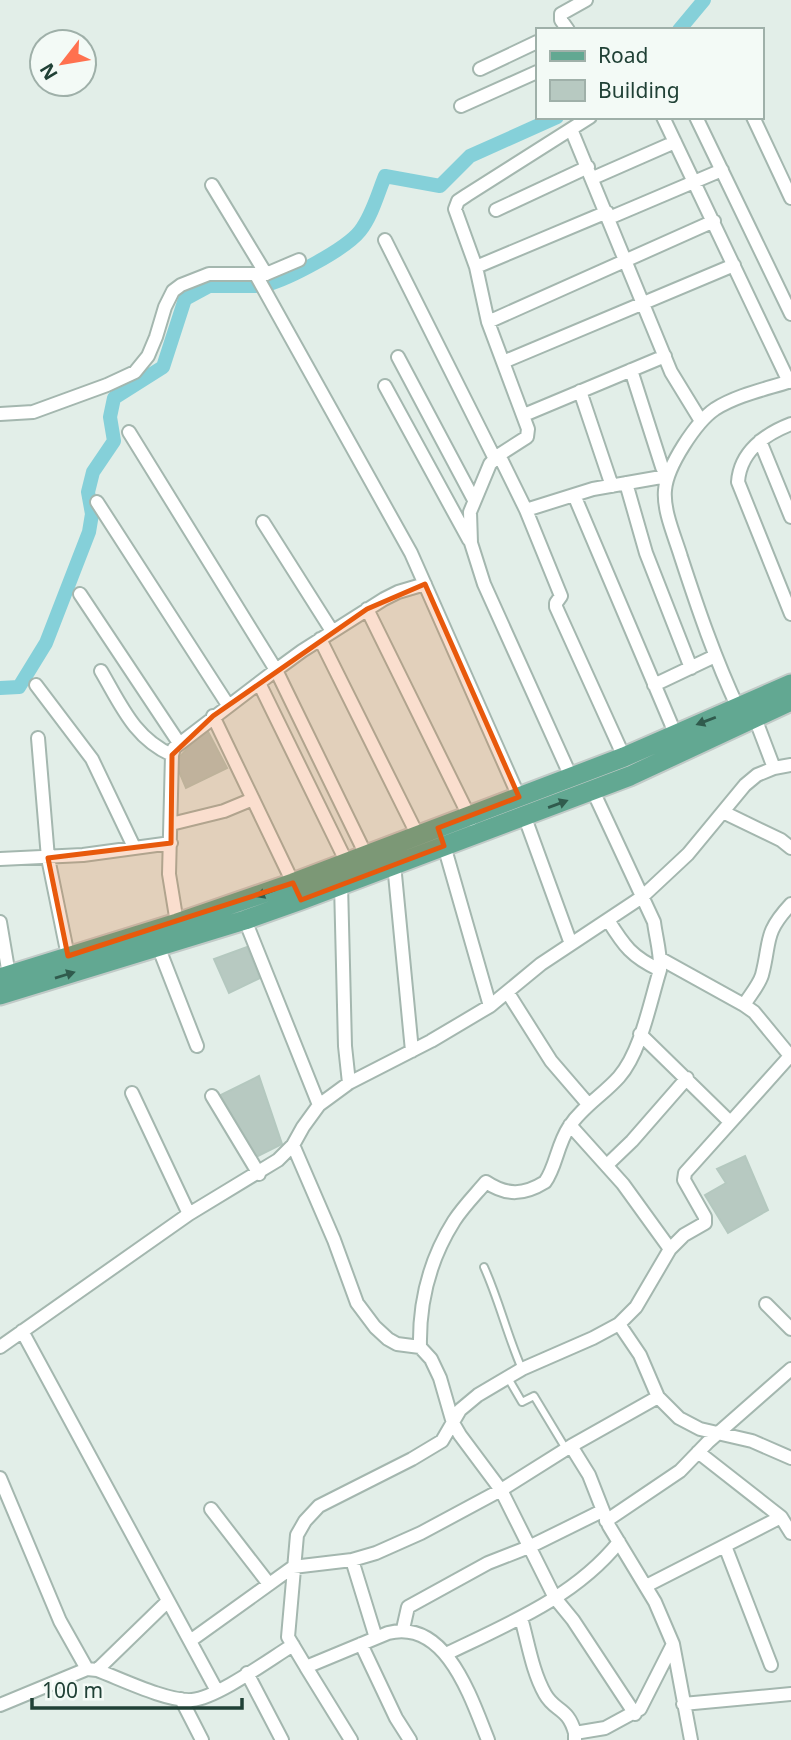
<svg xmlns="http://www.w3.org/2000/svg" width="791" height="1740" font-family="'Noto Sans',sans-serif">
<rect width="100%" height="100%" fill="#e2eee8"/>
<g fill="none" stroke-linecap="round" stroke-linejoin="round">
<path stroke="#85d0d9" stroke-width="14" d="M679,30L704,0
M266,285C289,279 346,249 360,231C372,216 378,193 385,176L440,186L470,156L557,117
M0,688L19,687L46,643L89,532L92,514L88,492L93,472L114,441L110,417L114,398L163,367L185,299L209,286H256"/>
</g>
<path fill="#b7c9c1" stroke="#b4c8bf" stroke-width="2" d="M206,728L227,768L186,788L175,762Z
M247,947L260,978L229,993L214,959Z
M259,1076L282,1144L256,1157L217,1097Z
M745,1156L768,1210L728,1233L705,1195L726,1183L717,1169Z"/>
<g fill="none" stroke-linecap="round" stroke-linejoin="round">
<defs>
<path id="lane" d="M484,1267C499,1300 507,1335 522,1369
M508,1378L522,1402L534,1396L566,1449"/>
<path id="street" d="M568,30L561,20V14L586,0
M480,69L537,42
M461,106L537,72
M663,117L789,382
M696,117L791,314
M753,117L791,198
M571,129L671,372L701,421
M593,178L675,142
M212,185L266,274
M496,210L588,167
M609,218L722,170
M385,240L495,459
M476,267L607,212
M256,275L411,553L519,797
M488,322L714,221
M398,357L474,500
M503,362L734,265
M385,386L469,540
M580,391L612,486
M0,414L33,412L107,385L135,372L148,356L156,337L165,307L173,291L181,285L209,274H266L299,260
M524,415L665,356
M791,424C765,434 740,452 738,482L791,614
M129,432L276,670L174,748L172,755L169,874L177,923
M760,441L791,517
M499,455L526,510L561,596L556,603V607L624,757
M626,483L646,553L691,668
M574,495L675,733
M97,502L228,705
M526,510L593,489L667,476L662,467L631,370
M263,522L332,631
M80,594L179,743
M367,609L471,820
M320,639L418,836
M101,671C121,705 134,738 172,755
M259,683L347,863
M36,685L92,759L134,847
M654,685L715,656
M738,708C715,659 698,609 681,557C675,537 663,511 665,490C667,466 696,422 715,409C737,395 766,389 791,381
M213,716L295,887
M755,718L774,768
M38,738L48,858L68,956
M571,777L484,584L471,543L470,512L490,464L499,455L527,437L528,429L488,322L476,267L455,209L458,201L467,195L590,117
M723,812L781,840L791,848
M524,815L571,944
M171,824L224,811L253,799
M443,842L490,1006
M366,855L276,670L302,651L384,599L398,592L425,584
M0,859L83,855L171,843
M394,864L412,1051
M341,884L345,1046L349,1083
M608,920C624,946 632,957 660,970
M0,922L9,975
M158,946L197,1046
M661,959L744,1005L754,1012L791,1057
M508,993L551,1061L588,1104
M744,1005C750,995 759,985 762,975C771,941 763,934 791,904
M640,1034L729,1121
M132,1093L189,1214
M212,1096L259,1174
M319,1105L349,1083L431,1041L490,1006L541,964L642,897L688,854L745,785L757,775L774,768L791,765
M570,1125L623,1184L670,1249
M293,1145L334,1240L357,1303L375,1327L388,1339L397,1344L420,1347L431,1359L440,1378L453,1423L460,1435L501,1490L555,1598L573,1620L635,1714
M607,1165L632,1141L687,1078
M766,1304L791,1329
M619,1324L640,1355L658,1397L679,1418L700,1429L752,1441L791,1458
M22,1331L217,1691
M0,1347L189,1214L278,1160L293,1145L303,1127L319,1105L245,920
M420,1347C419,1302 430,1259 454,1221C463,1207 475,1195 486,1182C507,1196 524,1195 545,1182C556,1167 557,1145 569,1127C582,1107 603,1095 619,1077C641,1052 650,1002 660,970C661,954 656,938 654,922L593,791
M571,1446L589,1475L609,1526L655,1602L673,1644L640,1709L605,1728L575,1733V1740
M698,1452L772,1510L781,1517L791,1533
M0,1478L60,1621L87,1669
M211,1509L269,1584
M606,1521L680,1471L708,1442L791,1369
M725,1546L771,1665
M352,1560L376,1638
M646,1586L781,1517
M521,1618C528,1642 532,1671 545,1694C555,1712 568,1707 575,1733
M403,1629L408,1607L488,1563L529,1547L602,1511
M190,1641L293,1567L352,1560L376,1553L421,1533L501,1490L571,1446L658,1397
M361,1644L396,1718L410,1740
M673,1644L691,1740
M446,1654C508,1624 575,1597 619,1542
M306,1667L351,1740
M97,1670L168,1601
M247,1673L282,1740
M181,1699L202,1740
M683,1704L791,1694
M0,1705L87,1669L97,1670C121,1679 168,1702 192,1700C217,1698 270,1659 293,1645
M488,1740C471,1698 446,1618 388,1633L306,1667L288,1637L297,1535L305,1521L319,1506L412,1459L442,1441L460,1410L478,1395L522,1369L593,1338L619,1324L636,1307L670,1249L684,1235L705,1223V1217L684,1180L685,1173L790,1056"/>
<path id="primary" d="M0,978L177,923L293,883L624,757L791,684
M0,995L245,920L301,900L630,776L791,701"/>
</defs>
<use href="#lane" stroke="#a4b7af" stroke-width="10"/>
<use href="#street" stroke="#a4b7af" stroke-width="16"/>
<use href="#primary" stroke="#c1cac7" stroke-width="23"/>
<use href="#lane" stroke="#fff" stroke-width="6"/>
<use href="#street" stroke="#fff" stroke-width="12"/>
<use href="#primary" stroke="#62a892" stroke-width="19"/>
</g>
<defs><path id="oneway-solid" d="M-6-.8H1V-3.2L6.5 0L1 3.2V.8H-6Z" transform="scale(1.75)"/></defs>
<g fill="#305b4d">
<use href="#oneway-solid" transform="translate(706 721) rotate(159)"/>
<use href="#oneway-solid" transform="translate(558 804) rotate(-20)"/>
<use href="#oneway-solid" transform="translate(266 893) rotate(160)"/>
<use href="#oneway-solid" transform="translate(65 975) rotate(-17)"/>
</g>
<path fill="#e8590c" fill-opacity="0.2" stroke="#e8590c" stroke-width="5" stroke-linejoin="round" d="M425,584L519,797L438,828L444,846L301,900L293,883L68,956L48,858L171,843L172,755L213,716L367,609Z"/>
<rect x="536" y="28" width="228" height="91" fill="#f3faf6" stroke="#9fb0a9" stroke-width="2"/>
<rect x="550" y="51" width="35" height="10" fill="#62a892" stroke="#9fb0a9" stroke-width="2"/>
<text x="598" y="63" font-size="21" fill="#204136">Road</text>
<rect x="550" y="80" width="35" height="21" fill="#b7c9c1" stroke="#9fb0a9" stroke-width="2"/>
<text x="598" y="98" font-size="21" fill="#204136">Building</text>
<g transform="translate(63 63) rotate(239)"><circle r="33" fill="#f3faf6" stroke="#9fb0a9" stroke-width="2"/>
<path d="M0-5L12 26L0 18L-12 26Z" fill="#ff714f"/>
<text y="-10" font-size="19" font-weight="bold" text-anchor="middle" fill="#204136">N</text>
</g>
<path d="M32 1698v10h210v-10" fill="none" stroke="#204136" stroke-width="3.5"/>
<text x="42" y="1698" font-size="21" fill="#204136" stroke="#f3faf6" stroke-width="5" paint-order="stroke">100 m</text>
</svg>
